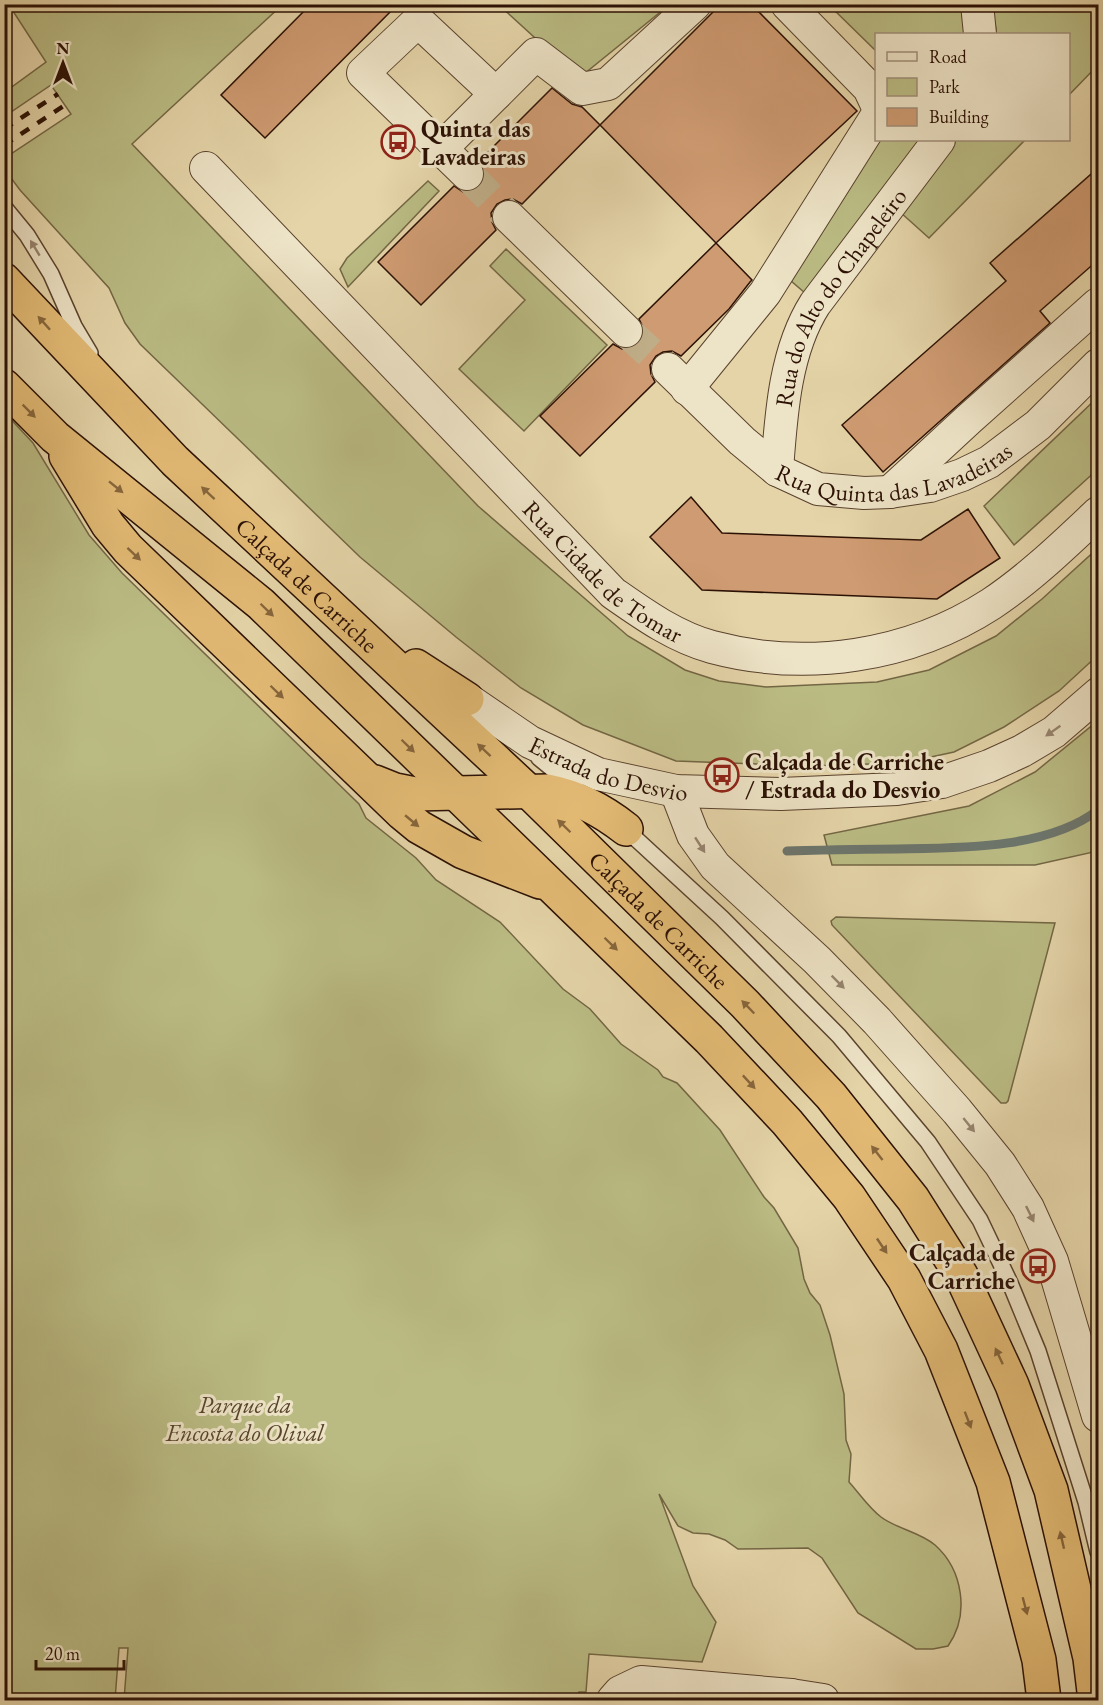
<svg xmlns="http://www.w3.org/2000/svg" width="1103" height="1705" font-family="'EB Garamond',serif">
<rect width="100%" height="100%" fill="#e4d4a8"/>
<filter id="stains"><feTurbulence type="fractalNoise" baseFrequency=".00333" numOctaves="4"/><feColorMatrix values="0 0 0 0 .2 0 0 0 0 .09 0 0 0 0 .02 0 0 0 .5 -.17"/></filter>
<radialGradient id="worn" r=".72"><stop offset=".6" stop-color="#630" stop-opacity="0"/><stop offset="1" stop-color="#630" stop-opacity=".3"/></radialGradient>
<path fill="#babb83" stroke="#736644" stroke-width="1.5" d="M9,5H282L132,144L478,506L628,636L685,670L719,681L766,687L877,682L929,670L996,636L1042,599L1098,548V655L1059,691L1004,727L954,752L903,763L808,766L676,761L583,725L521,688L456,637L360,557L140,344L125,323L109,288L20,190L5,170V158L71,114L51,85L5,116V92L46,62Z
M499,5H669L579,78Z
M829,5H966L964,34H876V51Z
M991,5H1098V65L1069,95L1068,34H994L996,29Z
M876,140H923L805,293L790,280Z
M950,140H1025L929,238L900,212Z
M428,181L439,191L348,287L340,269L347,258Z
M506,249L607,345L524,431L459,369L525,300L490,266Z
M1098,397V469L1014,545L984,506Z
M4,412L33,443L89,535L122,573L359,804L366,818L416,858L436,880L500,922L563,989L590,1009L621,1044L658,1070L663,1077L677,1083L720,1130L764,1197L774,1208L798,1248L804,1279L810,1293L820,1305L830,1335L844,1394L846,1440L851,1454L849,1482C859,1493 869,1508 881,1517C897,1529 920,1532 935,1545C963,1570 970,1615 948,1646L933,1649H916L858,1613L822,1558L808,1548L738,1549L725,1540L709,1534L693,1533L678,1526L659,1494L693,1586L716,1622L702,1662L589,1654L586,1692H579V1700H124L128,1648H119L115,1700H5Z
M1094,724L1098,746V851L1035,865H832L824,835L969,806L1035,772Z
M836,917L1055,923L1008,1101L1006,1103H1001L832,925L831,921Z"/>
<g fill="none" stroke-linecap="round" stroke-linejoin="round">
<path stroke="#6c756c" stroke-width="9" d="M787,851C824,850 861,849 898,849C959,848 1048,849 1098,810"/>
</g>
<path fill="#cf9b72" stroke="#2c1105" stroke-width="1.5" d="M311,4H398L265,138L221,95Z
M721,4H751L857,111L716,243L600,125Z
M552,88L572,104L582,107L600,125L522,204L513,199L505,200L497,204L491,213L492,222L496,230L421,305L378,262L454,186L463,192L472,191L480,186L485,178L484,170L479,161Z
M1098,168V260L1040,311L1050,323L883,472L842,425L1006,281L990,263Z
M716,243L752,280L750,282L729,309L681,356L672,351L663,352L656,356L650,365L651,374L655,382L580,456L540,416L613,344L622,349L631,348L638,344L644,335L643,327L639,319Z
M691,497L722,533L921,540L968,509L1000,558L937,599L702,590L650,537Z"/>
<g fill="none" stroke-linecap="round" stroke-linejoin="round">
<path stroke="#bfad87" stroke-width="32" stroke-dasharray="32 16" stroke-linecap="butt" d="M467,174L509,217
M626,331L668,369"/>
<defs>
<path id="lane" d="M4,207L27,235L51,274L74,326L90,353
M539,758L578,790
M622,826L722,918L839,1036L928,1142L980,1220L1010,1283L1038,1351L1086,1502L1098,1552"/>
<g id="street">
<path d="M787,4L869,88L876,103"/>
<path d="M977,4L980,34"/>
<path d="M496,94L536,54L582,89L608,84L695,4"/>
<path d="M441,149L496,94L418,21L363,73L467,174"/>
<path id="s1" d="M206,168L613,593C643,614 675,637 712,647C806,672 909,657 991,604C1030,578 1064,545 1098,513"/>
<path d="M509,217L626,331"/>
<path id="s2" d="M668,369L742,441L777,470L818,489L864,493L890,492L930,486L962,475L989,462L1038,425L1098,365"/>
<path d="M687,389L765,293L876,117"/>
<path id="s3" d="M777,470C781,415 785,351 815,304L939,140"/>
<path d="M890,492L969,419L1098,304"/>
<path id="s4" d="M467,699L530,742L598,774L676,791L781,794L897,789L942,782L989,766L1022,751L1054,732L1098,694"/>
<path d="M676,791L693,835L715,866L817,960L877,1021L957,1111L1000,1164L1028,1208L1052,1261L1098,1416"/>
<path d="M613,1700L620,1692L641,1682L791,1695"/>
<path d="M787,1700L791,1695L823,1700"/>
</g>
<g id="highway">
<path id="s5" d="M4,280L175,461L527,790L745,1004L831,1096L913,1199L961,1275L1012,1385L1051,1490L1090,1658L1095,1700"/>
<path d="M4,386L55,437L261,604L709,1039L787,1122L849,1197L904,1279L941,1350L993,1482L1039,1660L1044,1700"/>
<path d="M66,456L108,525L128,549L402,813L419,827L463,852L540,882"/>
<path d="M416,666L467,699"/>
<path d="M375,782L395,790L415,794L547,791C578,797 602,810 626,829"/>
</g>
</defs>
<use href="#lane" stroke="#5a422e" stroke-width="18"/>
<use href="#street" stroke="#5a422e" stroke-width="34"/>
<use href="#highway" stroke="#2c1105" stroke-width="36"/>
<use href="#lane" stroke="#ede3c6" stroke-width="15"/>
<use href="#street" stroke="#ede3c6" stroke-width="32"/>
<use href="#highway" stroke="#e2ba74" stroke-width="33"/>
<path stroke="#2c1105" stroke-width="4.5" stroke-dasharray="10 10" stroke-linecap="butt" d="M4,129L58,94
M4,145L65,105"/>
</g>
<defs><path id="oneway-solid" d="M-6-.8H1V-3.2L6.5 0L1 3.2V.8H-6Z" transform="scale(1.5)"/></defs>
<g fill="#96846f">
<use href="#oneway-solid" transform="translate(35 248) rotate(-121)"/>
<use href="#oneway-solid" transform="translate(1053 731) rotate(145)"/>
<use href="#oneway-solid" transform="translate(700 845) rotate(57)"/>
<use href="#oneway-solid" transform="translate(838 982) rotate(45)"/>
<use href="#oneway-solid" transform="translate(969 1125) rotate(51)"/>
<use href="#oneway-solid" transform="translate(1030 1214) rotate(64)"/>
</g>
<g fill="#87663c">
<use href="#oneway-solid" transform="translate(44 323) rotate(-132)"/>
<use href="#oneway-solid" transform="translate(29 411) rotate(45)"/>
<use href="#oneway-solid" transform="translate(116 487) rotate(39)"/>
<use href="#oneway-solid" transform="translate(208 493) rotate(-137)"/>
<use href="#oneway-solid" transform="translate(134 554) rotate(43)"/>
<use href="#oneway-solid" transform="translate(267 610) rotate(44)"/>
<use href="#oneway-solid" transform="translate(277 692) rotate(44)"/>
<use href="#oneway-solid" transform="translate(408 746) rotate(44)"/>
<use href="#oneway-solid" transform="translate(484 750) rotate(-137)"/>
<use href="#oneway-solid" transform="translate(412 821) rotate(40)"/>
<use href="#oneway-solid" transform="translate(564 826) rotate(-136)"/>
<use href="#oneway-solid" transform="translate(611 944) rotate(44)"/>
<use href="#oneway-solid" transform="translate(748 1007) rotate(-134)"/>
<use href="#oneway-solid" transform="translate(749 1082) rotate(47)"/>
<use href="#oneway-solid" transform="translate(877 1153) rotate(-128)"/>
<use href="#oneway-solid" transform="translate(882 1246) rotate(56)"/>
<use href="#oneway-solid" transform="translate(999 1356) rotate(-115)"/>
<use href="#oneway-solid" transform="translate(968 1420) rotate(69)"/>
<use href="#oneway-solid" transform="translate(1062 1540) rotate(-103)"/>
<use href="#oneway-solid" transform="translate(1025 1606) rotate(75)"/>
</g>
<defs>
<symbol id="bus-ring" viewBox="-11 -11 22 22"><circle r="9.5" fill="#ede3c6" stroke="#8f2418" stroke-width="1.5"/><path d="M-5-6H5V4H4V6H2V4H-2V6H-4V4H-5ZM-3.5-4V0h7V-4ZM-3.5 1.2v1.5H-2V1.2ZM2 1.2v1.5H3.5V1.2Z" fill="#8f2418"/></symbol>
</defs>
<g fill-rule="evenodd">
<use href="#bus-ring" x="379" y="123" width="38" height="38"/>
<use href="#bus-ring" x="703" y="756" width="38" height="38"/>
<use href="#bus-ring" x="1019" y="1247" width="38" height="38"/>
</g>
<g text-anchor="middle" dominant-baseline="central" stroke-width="6" stroke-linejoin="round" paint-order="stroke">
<g font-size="24" font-weight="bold" fill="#2c1105" stroke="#ede3c6" text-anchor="start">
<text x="421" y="128">Quinta das<tspan x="421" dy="28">Lavadeiras</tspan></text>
<text x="745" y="761">Calçada de Carriche<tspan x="745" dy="28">/ Estrada do Desvio</tspan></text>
<text x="1015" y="1252" text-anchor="end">Calçada de<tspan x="1015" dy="28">Carriche</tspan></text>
</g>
<g font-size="24" fill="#2c1105" stroke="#ede3c6">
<text stroke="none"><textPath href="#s3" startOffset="189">Rua do Alto do Chapeleiro</textPath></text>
<text stroke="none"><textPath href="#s2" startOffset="272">Rua Quinta das Lavadeiras</textPath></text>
<text stroke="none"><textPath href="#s1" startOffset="567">Rua Cidade de Tomar</textPath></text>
<text stroke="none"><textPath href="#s5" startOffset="430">Calçada de Carriche</textPath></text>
<text stroke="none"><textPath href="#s4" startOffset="160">Estrada do Desvio</textPath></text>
<text stroke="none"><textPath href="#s5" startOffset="916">Calçada de Carriche</textPath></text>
</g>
<g font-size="24" font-style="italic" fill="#57442b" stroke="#ede3c6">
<text x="245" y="1404">Parque da<tspan x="245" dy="28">Encosta do Olival</tspan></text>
</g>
</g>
<rect width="1103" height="1705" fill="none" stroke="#e4d4a8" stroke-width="24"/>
<rect x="6" y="6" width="1091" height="1693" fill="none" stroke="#2c1105" stroke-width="3"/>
<rect x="12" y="12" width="1079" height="1681" fill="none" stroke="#2c1105" stroke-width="1.5"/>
<rect x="875" y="33" width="195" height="108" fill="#ede3c6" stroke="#a08f79" stroke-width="1.5"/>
<rect x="887" y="52" width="30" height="9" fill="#ede3c6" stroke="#a08f79" stroke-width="1.5"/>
<text x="929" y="63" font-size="18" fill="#2c1105">Road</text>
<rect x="887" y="78" width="30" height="18" fill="#babb83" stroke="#a08f79" stroke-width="1.5"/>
<text x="929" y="93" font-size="18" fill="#2c1105">Park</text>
<rect x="887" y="108" width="30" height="18" fill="#cf9b72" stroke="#a08f79" stroke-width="1.5"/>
<text x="929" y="123" font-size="18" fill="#2c1105">Building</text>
<g transform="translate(63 63)" stroke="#ede3c6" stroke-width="4.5" paint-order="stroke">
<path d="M0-4.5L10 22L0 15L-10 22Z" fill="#2c1105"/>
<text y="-9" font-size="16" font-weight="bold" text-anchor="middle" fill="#2c1105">N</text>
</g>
<path d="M36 1660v9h88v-9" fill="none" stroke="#2c1105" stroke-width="3"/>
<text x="45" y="1660" font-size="18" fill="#2c1105" stroke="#ede3c6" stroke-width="4.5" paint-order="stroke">20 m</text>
<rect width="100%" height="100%" filter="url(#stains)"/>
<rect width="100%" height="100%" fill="url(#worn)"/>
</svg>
